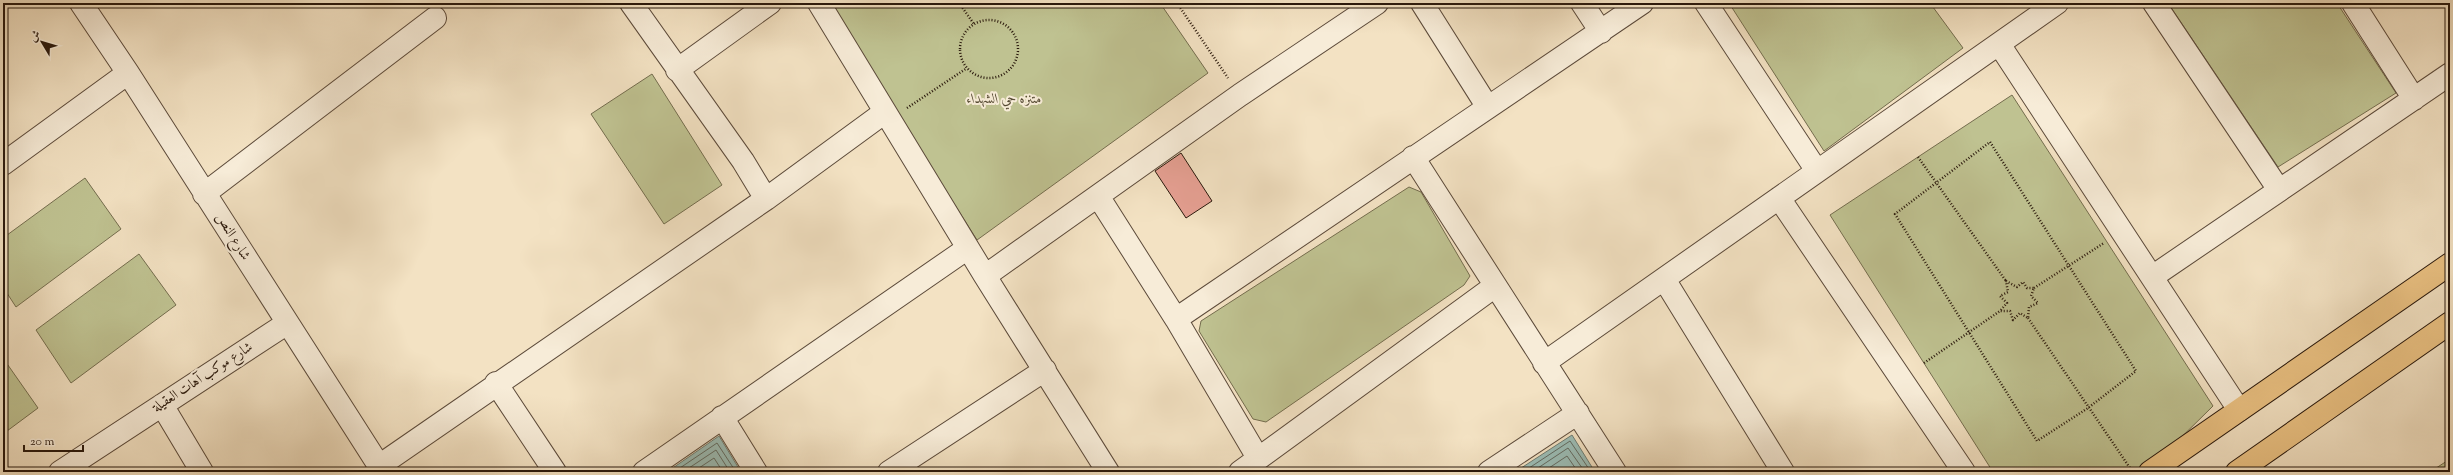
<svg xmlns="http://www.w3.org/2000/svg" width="2453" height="475" font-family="'Sorts Mill Goudy',Amiri,serif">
<rect width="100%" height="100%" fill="#f3e2c3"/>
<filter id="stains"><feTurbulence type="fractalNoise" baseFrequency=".005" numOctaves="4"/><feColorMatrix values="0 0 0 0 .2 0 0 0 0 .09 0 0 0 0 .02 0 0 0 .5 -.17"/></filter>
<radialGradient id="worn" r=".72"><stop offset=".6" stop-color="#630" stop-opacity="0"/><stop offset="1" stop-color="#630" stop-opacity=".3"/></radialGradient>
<path fill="#bfc291" stroke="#746d4e" d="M827,3H1160L1208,73L977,240Z
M1729,3H1930L1963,48L1824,151Z
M2168,3H2337L2396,93L2278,167Z
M652,74L722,185L664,224L591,114Z
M2012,95L2213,406L2146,472H1993L1830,215Z
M85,178L121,229L16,307L3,287V238Z
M1409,187L1421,192L1470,276L1464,285L1266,422L1253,419L1199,331L1201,321Z
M139,254L176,305L71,383L36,330Z
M3,358L38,408L3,434Z
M2450,459V472H2430Z"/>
<path fill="#9bbdb6" stroke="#6d7b72" d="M1572,435L1595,472H1515Z
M719,436L741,472H667Z"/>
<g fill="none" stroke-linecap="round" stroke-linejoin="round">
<path stroke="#626a61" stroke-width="1" d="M674,472L717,443L736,472
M683,472L716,450L730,472
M693,472L714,458L723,472
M1523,472L1570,441L1591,472
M1532,472L1568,448L1585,472
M1543,472L1567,456L1578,472"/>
</g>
<path fill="#e6a093" stroke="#29180c" d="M1181,153L1212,201L1186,218L1155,171Z"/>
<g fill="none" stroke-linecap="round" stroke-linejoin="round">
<defs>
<path id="minor" d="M81,3L128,73L383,472
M819,3L985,276L1108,472
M1422,3L1487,106
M1582,3L1601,32
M1706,3L1817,171
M2154,3L2279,190
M2353,3L2414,99
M1999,44L2239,410
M677,70L770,3
M1413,157L1615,472
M3,164L128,73
M204,194L435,18
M1098,196L1176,319
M1779,198L1964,472
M766,199L885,112
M985,276L1240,95L1377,3
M2152,277L2450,74
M1664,279L1783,472
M1544,363L2057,3
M496,383L555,472
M162,405L202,472
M722,417L756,472
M1258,458L1176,319L1642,3
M379,466L766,199L743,161L631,3
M60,472L286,324
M644,472L968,248
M889,472L1045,370
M1240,472L1495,286
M1489,472L1578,413"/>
<path id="major" d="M2150,472L2450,264
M2237,472L2450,323"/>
</defs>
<use href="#minor" stroke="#5c4a3a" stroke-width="24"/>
<use href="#major" stroke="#29180c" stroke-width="24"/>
<path stroke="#29180c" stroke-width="2.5" stroke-dasharray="1 2" stroke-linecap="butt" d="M959,3L974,24
M1177,3L1228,78
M960 49a29 29 0 1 1 58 0a29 29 0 1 1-58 0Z
M907,108L967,68
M1990,142L2136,371L2088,408L2037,441L1895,214Z
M1918,157L2006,281
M2006,281L2017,287L2023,282L2027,288H2034L2031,296L2038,303L2029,307L2028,318L2020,313L2013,320L2010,311H2000L2007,303L2000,296L2008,292Z
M2034,288L2104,243
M2028,318L2130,468
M1924,363L2000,311"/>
<use href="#minor" stroke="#f7ecd8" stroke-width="22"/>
<use href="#major" stroke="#eac182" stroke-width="22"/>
</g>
<g text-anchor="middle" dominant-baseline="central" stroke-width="4" stroke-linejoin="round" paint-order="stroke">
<g font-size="14" font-style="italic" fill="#564b34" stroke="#f7ecd8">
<text x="1004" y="100">متنزه حي الشهداء</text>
</g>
<g font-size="14" fill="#29180c" stroke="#f7ecd8">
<text transform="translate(232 237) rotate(58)">شارع النص</text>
<text transform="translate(203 378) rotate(-33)">شارع موكب آهات العقيلة</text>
</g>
</g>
<rect width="2453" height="475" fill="none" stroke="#f3e2c3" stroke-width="16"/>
<rect x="4" y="4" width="2445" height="467" fill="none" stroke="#29180c" stroke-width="2"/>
<rect x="8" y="8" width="2437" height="459" fill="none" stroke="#29180c"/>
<g transform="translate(42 42) rotate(308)" stroke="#f7ecd8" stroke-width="3" paint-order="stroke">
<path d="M0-3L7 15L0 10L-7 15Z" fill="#29180c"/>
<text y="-6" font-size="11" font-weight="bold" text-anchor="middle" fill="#29180c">ش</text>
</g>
<path d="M24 445v6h59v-6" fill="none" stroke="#29180c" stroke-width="2"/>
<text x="30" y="445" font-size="12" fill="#29180c" stroke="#f7ecd8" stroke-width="3" paint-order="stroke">20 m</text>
<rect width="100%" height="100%" filter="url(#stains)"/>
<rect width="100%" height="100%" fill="url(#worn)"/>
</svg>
